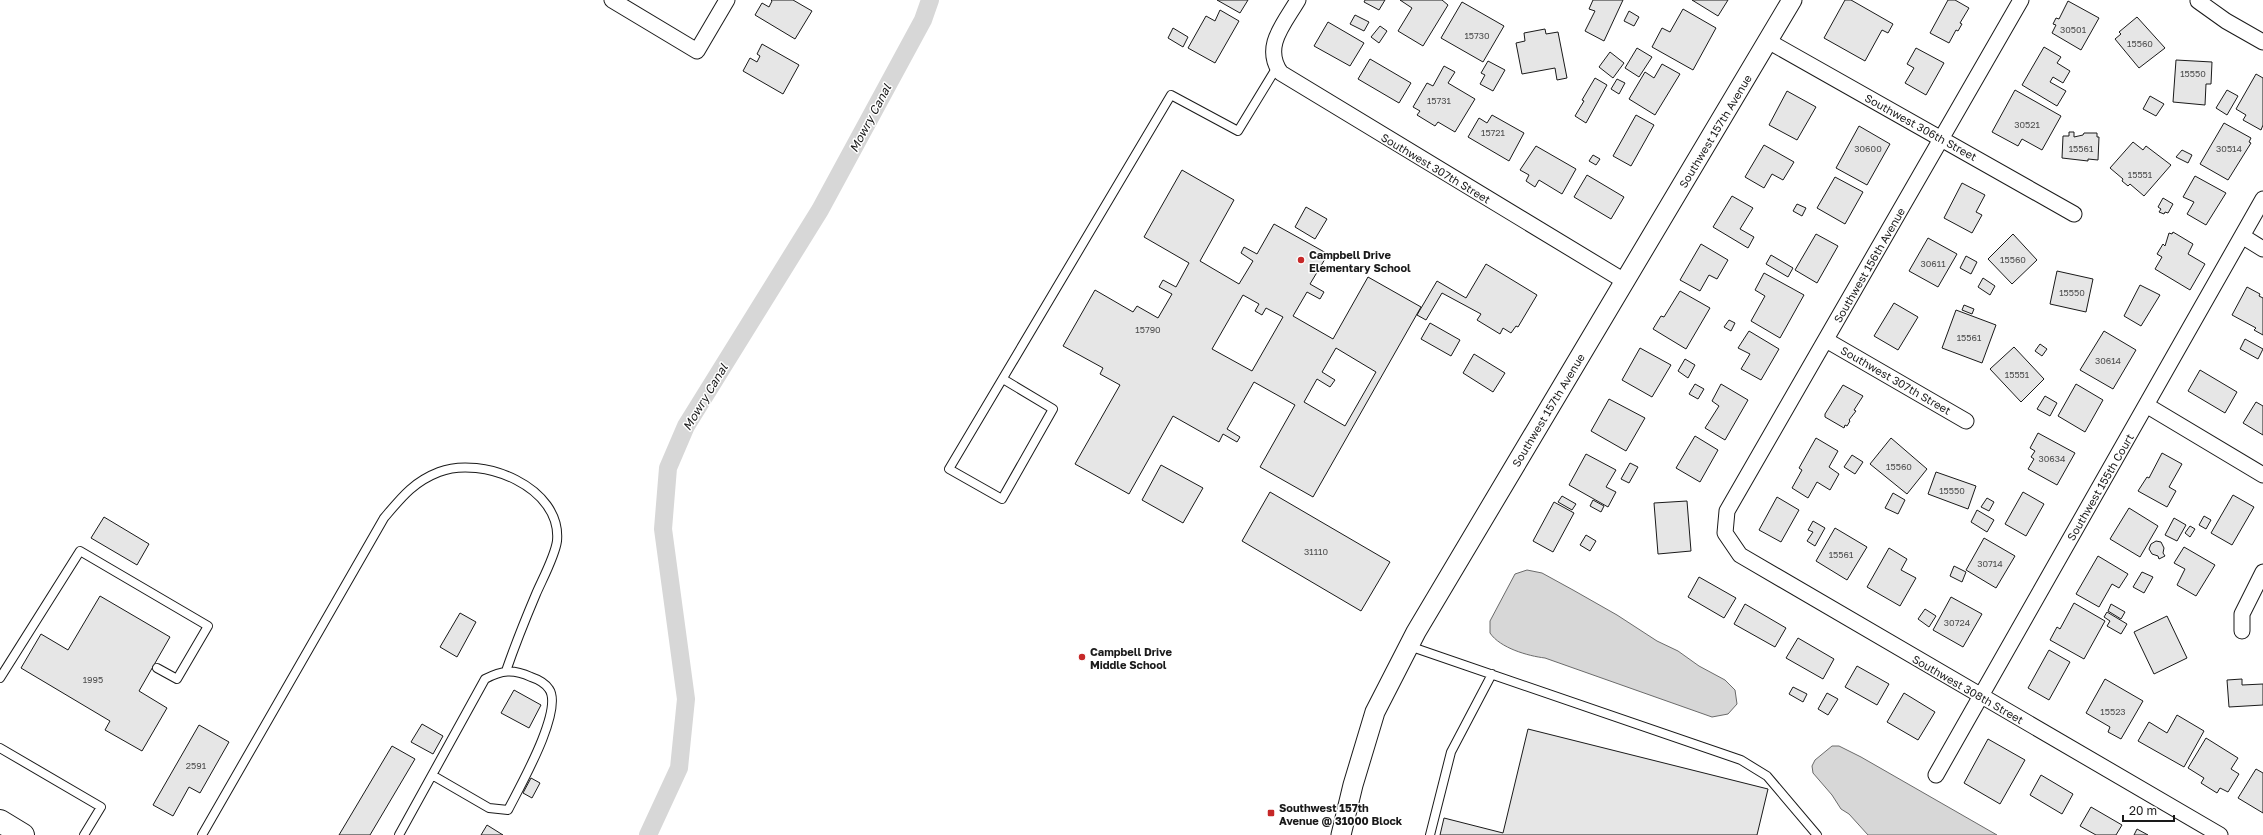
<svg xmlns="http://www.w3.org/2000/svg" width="2263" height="835" font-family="'Golos Text',sans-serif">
<rect width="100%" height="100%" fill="#fff"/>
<path fill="#d7d7d7" stroke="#6a6a6a" d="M1527,570L1542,573L1573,590L1617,615L1657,641L1678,651L1699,666L1725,680L1735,690L1737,704L1728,714L1712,717L1545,658C1528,656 1500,648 1490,633V621L1515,574Z
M1832,746H1839L1861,757L1997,835H1868L1849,814L1841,809L1832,795L1813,773L1812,766L1815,760Z"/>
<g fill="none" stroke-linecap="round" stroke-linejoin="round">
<path stroke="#d7d7d7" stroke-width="18" d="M648,835L679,768L686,699L663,529L668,468L686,426L820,210L923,20L930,0"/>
</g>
<path fill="#e6e6e6" stroke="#1a1a1a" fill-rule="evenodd" d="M771,0H793L812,11L795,39L755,15L762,3L769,7L772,1Z
M1217,0H1248L1240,13Z
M1365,0H1385L1379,10L1364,2Z
M1400,0H1442L1448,5L1423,46L1398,31L1412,8Z
M1593,0H1623L1604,41L1585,31L1595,11L1589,9Z
M1692,0H1728L1718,16Z
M1845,0H1851L1893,24L1888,33L1882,30L1865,61L1824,38Z
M1948,0H1955L1969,8L1960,23L1962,24L1958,31L1956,30L1949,43L1930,33Z
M2068,1L2099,18L2081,50L2052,33L2056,25L2053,24L2056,18L2059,19Z
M1462,2L1504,26L1483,62L1441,38Z
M1683,9L1716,28L1693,70L1652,47L1662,28L1670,32Z
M1220,10L1239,21L1215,63L1188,48L1206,16L1215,21Z
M1629,11L1639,17L1634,26L1624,21Z
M1355,15L1369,22L1364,31L1350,24Z
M2137,17L2165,48L2139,68L2115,39L2121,34L2119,32Z
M1328,22L1364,43L1350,66L1314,46Z
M1380,26L1387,31L1379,43L1371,37Z
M1173,28L1188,37L1183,47L1168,38Z
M1545,29L1546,34L1558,32L1567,78L1557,80L1555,68L1522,74L1516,43L1525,41L1524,33Z
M762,44L799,65L783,94L743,71L750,58L757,62L760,56L757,54Z
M2044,47L2061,57L2057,63L2070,71L2063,83L2053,77L2050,82L2066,91L2057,106L2022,85Z
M1637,48L1652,57L1639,77L1625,68Z
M1916,48L1944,63L1926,95L1905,83L1914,68L1907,64Z
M1610,52L1624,63L1613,78L1599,67Z
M1370,59L1411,83L1399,103L1358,79Z
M2176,60L2212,62L2211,84H2206L2205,105L2173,102Z
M1488,61L1505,70L1493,91L1480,84L1485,75L1481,73Z
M1662,64L1680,74L1655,115L1629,99L1645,72L1654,78Z
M1444,66L1455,72L1448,83L1475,99L1455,132L1438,122L1435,126L1417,115L1420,111L1413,107L1427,83L1433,86Z
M2256,74L2263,78V125L2261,130L2243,120L2246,115L2236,109Z
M1595,78L1607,85L1586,123L1575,116L1584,101L1582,100Z
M1617,79L1625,83L1619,94L1611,89Z
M2015,90L2061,116L2042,150L2022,139L2018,146L1992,132Z
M2227,90L2238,96L2227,115L2216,108Z
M1787,91L1816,107L1797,140L1769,125Z
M2150,96L2164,104L2156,116L2143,109Z
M1492,115L1524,133L1509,161L1468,137L1479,118L1487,123Z
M1636,115L1654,125L1631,166L1613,156Z
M2224,123L2251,138L2249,142L2251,143L2228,180L2200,164Z
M1859,126L1890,144L1867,185L1836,168Z
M2069,132H2074V137L2083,135L2084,133H2097V137H2099L2098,160L2088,159V161L2062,158L2063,136H2069Z
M2133,142L2143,150L2146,146L2171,165L2144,196L2130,184L2128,186L2122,181L2123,179L2110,168Z
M1764,145L1794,162L1783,180L1772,174L1764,188L1745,177Z
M1536,146L1576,169L1562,194L1539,180L1535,187L1526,181L1529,175L1520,170Z
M2182,150L2192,155L2188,163L2176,157Z
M1593,155L1600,159L1596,165L1589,161Z
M1182,170L1234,200L1200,261L1239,284L1253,261L1241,253L1244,247L1257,254L1274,224L1328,254L1310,284L1324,292L1320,299L1307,292L1293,316L1333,339L1368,277L1421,307L1313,497L1260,467L1295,405L1254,382L1227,429L1240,437L1237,442L1223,434L1219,442L1173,416L1129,494L1075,464L1120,385L1100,374L1103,368L1063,346L1095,290L1133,312L1137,306L1158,318L1172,294L1159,287L1163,280L1176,287L1189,263L1144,237ZM1243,295L1259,304L1255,311L1262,315L1266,308L1283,317L1252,371L1212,349ZM1336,348L1376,372L1345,426L1304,402L1317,379L1330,387L1335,380L1322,372Z
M1587,175L1624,197L1611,219L1574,197Z
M2195,176L2226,193L2206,225L2187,214L2194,202L2183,197Z
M1835,177L1863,192L1845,224L1817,208Z
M1962,183L1985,195L1976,212L1982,215L1972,233L1944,218Z
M1732,196L1753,208L1740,229L1754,237L1748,248L1713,227Z
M2163,198L2173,204L2168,213L2165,212L2164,214L2159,212L2161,209L2158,207Z
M1797,204L1806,208L1802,216L1793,211Z
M1306,207L1327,219L1315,239L1295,227Z
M2173,232L2193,244L2188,254L2205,264L2190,290L2155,269L2162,257L2157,254L2163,244L2165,246L2169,233L2172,234Z
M1816,234L1838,246L1817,283L1795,270Z
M2013,234L2037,260L2012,284L1988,259Z
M1928,238L1957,254L1938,287L1909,271Z
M1701,244L1728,260L1717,279L1709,275L1700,291L1680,280Z
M1771,255L1793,268L1788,277L1766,264Z
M1966,256L1977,262L1971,274L1960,268Z
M1486,264L1537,295L1518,327L1516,326L1511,333L1503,328L1500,334L1477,320L1481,314L1442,293L1426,320L1417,315L1437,281L1466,298Z
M2057,271L2093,279L2086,312L2050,304Z
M1764,273L1804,295L1780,338L1751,321L1765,296L1755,290Z
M1983,278L1995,286L1990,295L1978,287Z
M2140,285L2160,295L2141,326L2124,316Z
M2247,287L2260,294L2259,296L2263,298V335L2254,330L2256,328L2232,315Z
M1680,291L1710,308L1686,349L1653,329L1661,316L1664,317Z
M1894,303L1918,317L1898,350L1874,336Z
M1964,305L1974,309L1972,314L1962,310Z
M1956,310L1996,325L1982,363L1942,348Z
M1729,320L1735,323L1731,331L1724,327Z
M1430,323L1460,340L1451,356L1421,339Z
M1749,331L1779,349L1761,380L1741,369L1750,354L1738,348Z
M2104,331L2136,350L2113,389L2080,370Z
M2245,339L2263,349L2258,359L2240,349Z
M2040,344L2047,349L2042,356L2035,351Z
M2014,347L2044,379L2021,402L1990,369Z
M1640,348L1671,365L1652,397L1622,380Z
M1474,354L1505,373L1493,392L1463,373Z
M1685,359L1695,365L1688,378L1678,371Z
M2200,370L2237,392L2225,413L2188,391Z
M1695,384L1704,389L1698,399L1689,394Z
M1721,384L1748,400L1725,440L1705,428L1719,406L1712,401Z
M2076,384L2103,400L2085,432L2058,416Z
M1843,385L1863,396L1854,410L1856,411L1849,420L1850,421L1847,426L1845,425L1844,428L1825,417V414Z
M2045,396L2057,403L2050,416L2037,409Z
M1609,399L1645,418L1626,451L1591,431Z
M2256,402L2263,406V435L2243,423Z
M2038,433L2075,453L2057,485L2028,469L2034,459L2031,457L2035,451L2030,448Z
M1695,436L1718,450L1700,482L1676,468Z
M1816,438L1838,451L1829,467L1839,474L1830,490L1817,482L1808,498L1792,488L1802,470L1799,468Z
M1891,438L1927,469L1907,494L1870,464Z
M2162,453L2182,464L2169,487L2176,491L2167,507L2138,491L2147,477L2149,478Z
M1586,454L1616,470L1606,487L1616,492L1608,507L1569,485Z
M1852,455L1863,462L1855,474L1844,467Z
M1630,463L1638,467L1629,483L1621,479Z
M1161,465L1203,488L1183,523L1142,500Z
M1936,472L1976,486L1968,509L1928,494Z
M1270,492L1390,562L1361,611L1242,541Z
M2023,492L2044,504L2026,536L2005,524Z
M1893,493L1905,500L1898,514L1885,508Z
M2233,495L2254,507L2232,545L2211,533Z
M1562,496L1576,504L1572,510L1558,502Z
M1777,497L1799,510L1781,542L1759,530Z
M1987,498L1994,502L1989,511L1981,507Z
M1593,500L1604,506L1601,512L1590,506Z
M1687,501L1691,551L1658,554L1654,503Z
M1554,502L1574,513L1553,552L1533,541Z
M2129,508L2158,526L2140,557L2110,539Z
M1977,510L1994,520L1987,532L1971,522Z
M2204,516L2211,520L2206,529L2199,525Z
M104,517L149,544L137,565L91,538Z
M2174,518L2186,525L2177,541L2165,535Z
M1813,521L1825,528L1815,546L1807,541L1813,532L1808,530Z
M2190,526L2195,529L2190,537L2185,533Z
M1835,528L1867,547L1847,580L1816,561Z
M1586,535L1596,541L1590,551L1580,545Z
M1984,538L2015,556L1996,588L1966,570Z
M2156,541L2161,542L2164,548L2163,553L2165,556L2159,559L2158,556L2152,554L2149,549L2151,544Z
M2184,547L2215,565L2196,596L2177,585L2185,569L2174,563Z
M1889,548L1907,559L1901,570L1916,578L1900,606L1867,587Z
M2098,556L2128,574L2119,588L2112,584L2099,607L2076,594Z
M1954,566L1966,572L1962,582L1950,576Z
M2142,572L2153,577L2144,593L2133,587Z
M1699,577L1736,598L1724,618L1688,597Z
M100,596L170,637L139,691L167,708L142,751L105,730L110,721L21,668L41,634L68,650Z
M1951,597L1982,614L1963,647L1933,630Z
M2074,603L2105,621L2084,659L2050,640L2057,627L2060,629Z
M1745,604L1786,628L1775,647L1734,624Z
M2111,604L2125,612L2121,619L2108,611Z
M1925,609L1936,616L1929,627L1918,619Z
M2107,612L2127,624L2121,634L2107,626L2110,621L2104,617Z
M460,613L476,622L457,657L440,647Z
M2167,616L2187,658L2154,674L2134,632Z
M1798,638L1834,659L1823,679L1786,658Z
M2049,650L2070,662L2049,700L2028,688Z
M1857,666L1889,684L1877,705L1845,687Z
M2105,679L2143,701L2121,739L2108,732L2110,727L2086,713Z
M2242,679V685L2263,684V705L2229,707L2227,680Z
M1793,687L1807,694L1803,702L1789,694Z
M514,690L541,705L529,728L501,713Z
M1827,693L1838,699L1828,715L1818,709Z
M1904,693L1935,712L1918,740L1887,722Z
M2177,715L2204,731L2184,767L2138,741L2149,722L2167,733Z
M422,724L443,736L433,754L411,742Z
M199,725L229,742L200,793L189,787L173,816L153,805Z
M1528,729L1768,789L1757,835H1440L1444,818L1503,833Z
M2206,738L2238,758L2231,769L2239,774L2228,792L2220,788L2217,793L2201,783L2204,778L2188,768Z
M1988,739L2025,760L2000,804L1964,783Z
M392,746L415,759L370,835H339Z
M2256,769L2263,773V813L2238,798Z
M2041,775L2073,794L2062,814L2030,795Z
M531,778L540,783L532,798L523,793Z
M2091,807L2122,825L2116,835H2096L2080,826Z
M487,825L503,835H481Z
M2137,829L2148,835H2134Z"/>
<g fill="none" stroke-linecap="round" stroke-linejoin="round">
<defs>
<path id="service" d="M1003,379L1053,409L1002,499L949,469L1171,95L1238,131L1277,67
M1409,646L1741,760L1767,776L1817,835
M0,678L80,551L208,626L177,679L157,668
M0,748L101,807L84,835
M202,835L384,518C401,498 413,482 439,472C482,455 562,487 557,541C555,556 542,580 536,594C525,620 515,645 506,671
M399,835L485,679C502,670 513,669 531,677C537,679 545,683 549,689C564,710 519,788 508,810L489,808L432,775
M1430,835L1451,752L1492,674"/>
<path id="minor" d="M612,0L697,51L727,0
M1298,0C1284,24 1262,47 1281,73L1626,282
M2021,0L1727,511L1725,533L1740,555L2220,835
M2198,1L2226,21L2263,42
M1768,41L2074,214
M2242,236L2263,249
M1826,340L1966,421
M2146,405L2263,475
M2242,631V614L2263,572
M1936,775L2263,199"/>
<path id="tertiary" d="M1341,835L1353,785L1375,712L1416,632L1792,0"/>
<path id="secondary" d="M0,821L23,835"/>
</defs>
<use href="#service" stroke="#1a1a1a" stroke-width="10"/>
<use href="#minor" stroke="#1a1a1a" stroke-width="17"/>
<use href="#tertiary" stroke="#1a1a1a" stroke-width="21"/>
<use href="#secondary" stroke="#1a1a1a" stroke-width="24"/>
<use href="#service" stroke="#fff" stroke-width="8"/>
<use href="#minor" stroke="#fff" stroke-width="15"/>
<use href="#tertiary" stroke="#fff" stroke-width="19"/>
<use href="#secondary" stroke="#fff" stroke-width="22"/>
</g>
<g fill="#c62828" stroke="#fff" stroke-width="1.5">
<circle cx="1301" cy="260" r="4"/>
<circle cx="1082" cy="657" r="4"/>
<rect x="1267" y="809" width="8" height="8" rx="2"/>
</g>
<g text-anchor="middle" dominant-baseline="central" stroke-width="3" stroke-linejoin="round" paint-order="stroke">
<g font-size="9" fill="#4d4d4d">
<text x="2073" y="29">30501</text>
<text x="1477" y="35">15730</text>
<text x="2140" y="43">15560</text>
<text x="2193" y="73">15550</text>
<text x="1439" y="100">15731</text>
<text x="2027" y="124">30521</text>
<text x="1493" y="132">15721</text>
<text x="1868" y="148">30600</text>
<text x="2081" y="148">15561</text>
<text x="2229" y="148">30514</text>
<text x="2140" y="174">15551</text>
<text x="2013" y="259">15560</text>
<text x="1933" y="263">30611</text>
<text x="2072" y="292">15550</text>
<text x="1148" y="329">15790</text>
<text x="1969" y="337">15561</text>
<text x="2108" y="360">30614</text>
<text x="2017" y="374">15551</text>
<text x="2052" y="458">30634</text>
<text x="1899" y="466">15560</text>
<text x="1952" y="490">15550</text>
<text x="1316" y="551">31110</text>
<text x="1841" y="554">15561</text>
<text x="1990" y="563">30714</text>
<text x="1957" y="622">30724</text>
<text x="93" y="679">1995</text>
<text x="2113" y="711">15523</text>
<text x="196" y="765">2591</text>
</g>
<g font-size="11" fill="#1a1a1a" stroke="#fff">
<text transform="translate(1921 127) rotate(29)">Southwest 306th Street</text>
<text transform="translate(1715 131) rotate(-59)">Southwest 157th Avenue</text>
<text transform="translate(1436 168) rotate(31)">Southwest 307th Street</text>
<text transform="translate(1869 265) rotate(-60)">Southwest 156th Avenue</text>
<text transform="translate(1896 380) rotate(30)">Southwest 307th Street</text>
<text transform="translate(1548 410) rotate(-59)">Southwest 157th Avenue</text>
<text transform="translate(2100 487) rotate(-60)">Southwest 155th Court</text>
<text transform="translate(1968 689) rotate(30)">Southwest 308th Street</text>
</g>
<g font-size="11" font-weight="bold" fill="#1a1a1a" stroke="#fff" text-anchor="start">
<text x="1309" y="254">Campbell Drive<tspan x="1309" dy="13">Elementary School</tspan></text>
<text x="1090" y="651">Campbell Drive<tspan x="1090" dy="13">Middle School</tspan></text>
<text x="1279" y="807">Southwest 157th<tspan x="1279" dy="13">Avenue @ 31000 Block</tspan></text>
</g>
<g font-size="12" font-style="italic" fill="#1a1a1a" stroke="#fff">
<text transform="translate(870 118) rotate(-62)">Mowry Canal</text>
<text transform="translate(705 397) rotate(-59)">Mowry Canal</text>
</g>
</g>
<path d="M2123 815v6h51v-6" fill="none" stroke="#1a1a1a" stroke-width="2"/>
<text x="2129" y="815" font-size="12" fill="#1a1a1a" stroke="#ffffff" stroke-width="3" paint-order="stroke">20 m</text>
</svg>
